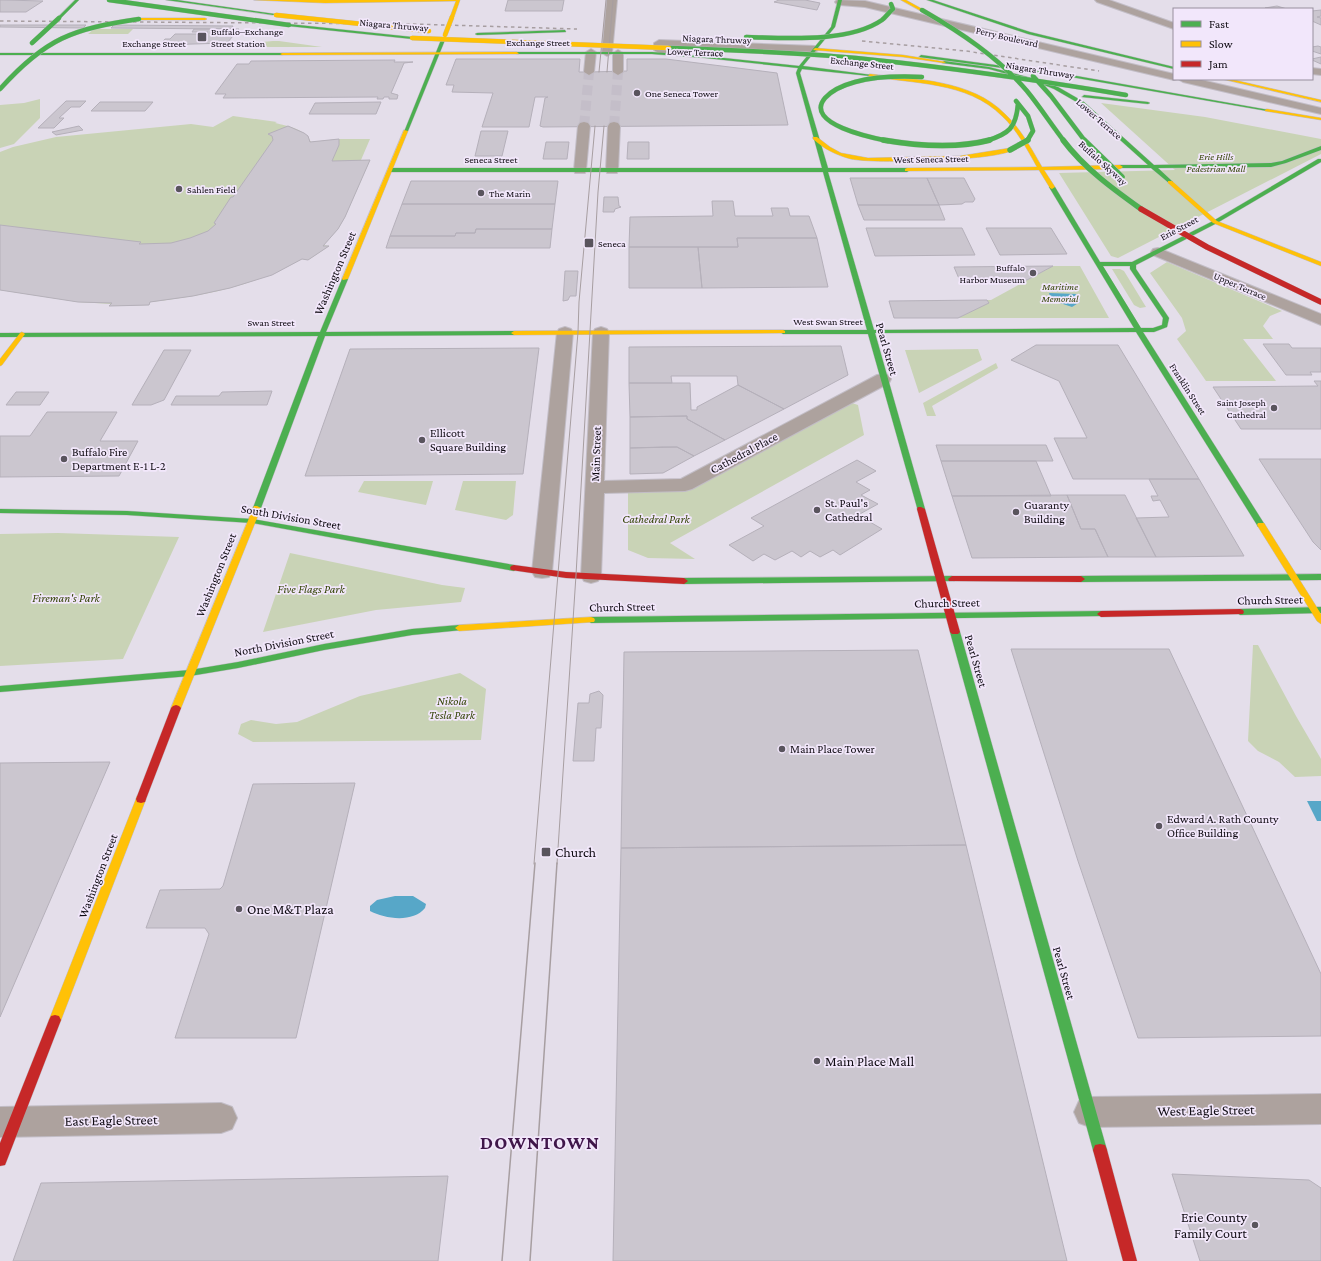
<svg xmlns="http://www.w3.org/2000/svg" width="1321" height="1261" font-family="'Crimson Pro',serif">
<rect width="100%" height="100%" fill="#e4deea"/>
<path fill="#c9d3b6" d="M94,29H133L128,34H88Z
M273,41H279L322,47H250L262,42Z
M40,99V118L14,144L0,148V105L24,103Z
M1101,103L1205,117L1321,139V154L1118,258L1111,256L1059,173L1175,170Z
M233,116L277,122L275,123C288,126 305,129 311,142L339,139H370L361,160H370L345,217L338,229L323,245L329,246L308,260L302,259C255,286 203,296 150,302L149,305L109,306L111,304L78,302L0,290V152L13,147L56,137L191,124L213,127Z
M1167,262L1282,311L1270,316L1263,326L1273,339H1243L1276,381H1206L1177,339L1186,331L1182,318L1150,273Z
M1053,266H1080L1109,318H958L988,303L987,300H991Z
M1112,269H1120L1124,271L1146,307L1140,308L1134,305Z
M978,349L982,360L919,393L905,350Z
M996,363L998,368L932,406L936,416H927L923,403Z
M852,403L858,405L864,435L670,543L695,559L648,558L628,550V492L688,491Z
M364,481H433L426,505L358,492Z
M463,481H516L513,515L506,520L455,510Z
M58,533L179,537L123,659L0,666V534Z
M290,553L442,585L465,588L461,602L376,610L263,632Z
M1253,645H1258L1296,716L1321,759V776L1295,777L1279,762L1258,751L1248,741Z
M460,673L486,689L481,740L253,742L238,734L241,724L251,720L276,724L297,722L360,696Z"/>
<path fill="#57a7c8" d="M1049,293L1077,294L1080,302L1072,307L1051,300Z
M1307,801H1321V821H1317Z
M395,896H413L426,904L425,908C413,923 385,919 370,911V906L377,900Z"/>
<path fill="#cbc6cf" stroke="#b5b0ba" d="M0,0H4L43,1L26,12H0Z
M508,0H564L562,11H505Z
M779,0H805L820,3L817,10L774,2Z
M1277,6L1287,9L1265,8Z
M1321,10V16L1317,17L1321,18V25L1312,21V11Z
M0,25H86L83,28L0,27Z
M114,25L233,26L231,29L111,28Z
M194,29H239L227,43L160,45L165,39H170L175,34H206L208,32H192Z
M1318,46L1321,47V54L1312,51V47Z
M1321,57V64L1312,60V59Z
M456,59H580L579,72H589L627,71V59H666L777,73L788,125L543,127L540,126L545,98L548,97H535L529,127H482L493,93L452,92L454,85H446Z
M395,60L394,62H413L404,63L392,91L391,93L398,95L397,99H389V97H384L383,99H377L378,97L223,98L226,94H215L237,64H249L251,61Z
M66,101H86L80,107H71L59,118H64L54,128H38Z
M100,102H153L145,111H91Z
M381,102L376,114H309L315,103Z
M79,126L83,130L56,135L52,132Z
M288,126L304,133L308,136L310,142L339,139V145L332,161L370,160L345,217L338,229L323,246H329L308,260L302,259L272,275L230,288L193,296L150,302L149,305L109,306L112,303L78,302L0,290V225L141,242L139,244L171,243L190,238L208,231L216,224L214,223L231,197H233L273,140L272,136L268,134Z
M481,131H508L502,156H475Z
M546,142H569L567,159H543Z
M628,142H649V159H627Z
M850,178H927L939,205H858Z
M927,178H964L975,199L973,202H965L962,204L939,205Z
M411,181H558L555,204H402Z
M604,197H618L619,206L621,207L615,209L614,212H603Z
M712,201H733L735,216H773L771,208H788L790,216H809L817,238H737L738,247H629L630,217L713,216Z
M402,204H555L552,229H476L475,233H456L455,236H390Z
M858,205H939L945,220H864Z
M866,228H962L975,255L875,256Z
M986,228H1051L1067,254L1000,255Z
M476,229H552L550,248H386L390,236H455L456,233H475Z
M737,238H817L828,287L702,288L698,247H738Z
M629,247H698L702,288H629Z
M1053,266L1027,280L960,281L954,267Z
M565,271H578L576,296H570L568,300L563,301Z
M987,300L989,303L958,318H894L889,301Z
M1263,344H1289L1292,348H1321V372H1310L1312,375H1286Z
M1036,345H1118L1199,479H1073L1054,438H1087L1059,381L1011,360Z
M841,346L848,375L784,409L738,385L737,376H671L672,383H629V347Z
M539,348L523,474L305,476L350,349Z
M164,350H191L164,400L151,405H132Z
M1314,381H1321V429H1241L1213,387L1318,386Z
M629,383H690L691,410H697V407L738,385L784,409L725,440L687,419V416L630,417Z
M272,391L267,405H171L176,396H219L222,392Z
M16,392H49L40,405H6Z
M47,412H117L100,441H138L119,476L0,477V436H30Z
M687,416V419L725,440L694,456L677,447L630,448V417Z
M936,445H1046L1053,461H941Z
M663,447H677L694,456L663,473L630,474V448Z
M1259,459H1321V550L1313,542Z
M857,460L876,471L856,482L870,490L861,495L878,504L858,515L882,529L840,555L833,550L820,557L810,551L801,557L792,551L775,560L764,554L753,561L729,545L764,526L751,518Z
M941,461H1036L1051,496H952Z
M1149,479H1199L1244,556L1156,557L1136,518L1169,517L1160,500L1153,501L1151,496H1158Z
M1067,495L1081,529H1095L1108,557L972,558L952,496Z
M1067,495H1125L1156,557H1108L1095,529H1081Z
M1011,649H1169L1321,974V1036L1138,1038L1078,861Z
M918,650L966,845L621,848L624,652Z
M599,691L603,695L601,728H596L594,761H573L578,703H589L590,694Z
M110,762L43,917L0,1017V763Z
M355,783L296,1038H175L209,934L205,928H146L160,890L220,889L223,886L253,784Z
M966,845L1067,1261H613L621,848Z
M1172,1174L1309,1180L1321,1188V1261H1200Z
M448,1176L438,1261H13L41,1183Z"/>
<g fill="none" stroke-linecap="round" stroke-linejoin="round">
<path stroke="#c4bec9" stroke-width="10" stroke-dasharray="10 5.5" stroke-linecap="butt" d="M584,126L589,72
M614,126L618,72"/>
<defs>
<path id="street" d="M607,0H617L612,53L607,56L602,53Z
M837,0L865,1L1174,74V79H1197L1321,108V114L1183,82L1178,79L1174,80L865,7L840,5L837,4L835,2Z
M1095,0H1109L1174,23V29L1097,2Z
M659,40L815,46L820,49L815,52L664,46L682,48L687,51C682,56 659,55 654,50V43Z
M591,49L596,52L594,72L589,75L584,72L586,52Z
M618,50L623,53V72L618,75L613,72V53Z
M1312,68L1321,69V75L1312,74Z
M584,122L588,123L590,126L586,170L585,173H575L574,170L578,126L580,123Z
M614,122L618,123L620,126L618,170L617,173H607L606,170L608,126L610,123Z
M1158,248L1321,314V325L1153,255L1151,252L1153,249Z
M565,327L571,329L573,332L552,572L549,577L542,578L535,577L532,572L557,332L559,329Z
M601,327L607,329L609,332L604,481L681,479L877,375L883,374L889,375L891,379L889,383L692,489L685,491L604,493L601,576L598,581L591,583L584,581L581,576L593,332L595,329Z
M1321,1094V1124L1090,1127L1079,1123L1074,1112L1079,1101L1090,1097Z
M221,1103L232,1107L237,1118L232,1129L221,1133L0,1137V1107Z"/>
<path id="fast" d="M75,0H79L60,19H58V17Z
M166,0H177L275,14L273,15Z
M838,0H842L835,27L803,66L872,75L870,76L802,69L800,73L828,168H907L910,170L907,172H828L874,330L1134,328L1049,187L1050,186L1055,187L1100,262H1132L1213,221L1318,159H1321V162L1217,223L1136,265V269L1169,318L1167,327L1154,332H1143L1265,525L1264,527H1258L1257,525L1136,332L875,333L925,509L921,511H918L868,334H783L780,332L783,330H867L823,172H391L388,170L391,168H822L796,73L798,68L705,58L652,54H517L515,53L517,52H652L705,56L799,66L831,27ZM1103,266H1130V269L1163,318L1162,325L1153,328H1141Z
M927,0H933L1030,32L1174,67V69L1028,34Z
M289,24L412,37L414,38L412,39L288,26Z
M565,30L566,32L477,35L475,34L477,33Z
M443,39L445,40L408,131L404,132L441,40Z
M0,53H282L284,54L282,55H0Z
M921,55L1071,75L1269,110L1267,111L1071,77L919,57Z
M944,61L989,67L1043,81L1058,87L1084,102L1154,165L1271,163L1282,161L1321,146V150L1286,163L1271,167L1158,168L1172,181L1173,182L1170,184L1151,168H1118L1117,167L1120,165H1148L1080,104L1054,89L1039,83L989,69L942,63Z
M1084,95L1148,102L1150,103L1148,104L1082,97Z
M345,277L348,279L326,332L514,331L517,333L514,335L325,336L261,508L257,510L253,508L318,336L0,337V333L320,332L342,279Z
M0,509L127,511L252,519L514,565L518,568L514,571L252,523L127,515L0,513Z
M1321,574V580L1081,582L1077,579L1081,576Z
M952,576L956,579L955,581L684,584L680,581L684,578Z
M1321,607V613L1240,615L1236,612L1240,609Z
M1101,611L1105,614L1104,616L591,623L587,620L591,617Z
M459,625L462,626L463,628L462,630L412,635L324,650L238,668L190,676L0,692V686L190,670L238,662L324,644L412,629Z
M955,629L960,632L1107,1150L1105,1155L1100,1156L1095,1155L1093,1150L950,632Z"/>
<path id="slow" d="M254,0H460L454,17L452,18L450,17L456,1L325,3Z
M901,0H906L924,10L921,11Z
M139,18H205L207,19L205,20H138Z
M815,48L903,55L946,62L944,63L903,57L813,50Z
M517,52L519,54L282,55L280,54L282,53Z
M870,74C915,79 972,80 1005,114C1021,129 1031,148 1042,167L1120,165L1123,167L1120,169L1044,170L1055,187L1052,189L1050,188L1039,170L905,171V169L907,168L1037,167C1027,149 1017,130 1002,116C967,81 913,84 868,76Z
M1222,79H1230L1321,100V102Z
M1267,109L1321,118V120L1265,111V110Z
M404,130L408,131L348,279L343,280L342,279Z
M813,137H817L830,147L841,153L868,158L960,156L1010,148L1013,150C994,161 875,164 851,159C836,155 824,149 813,139Z
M1168,181H1172L1217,221L1321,262V266L1213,223L1168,183Z
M783,330L785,331V333L514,335L511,333L514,331Z
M22,332L25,334L2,365L0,366V359L20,333Z
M254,506H257L261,508L181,708L179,710H173L171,708Z
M1258,523H1264L1321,614V624L1317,621L1257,525Z
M591,617L594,618L595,620L594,622L459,631L455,628L459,625Z
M141,795L145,796L146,799L61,1020L59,1024L55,1025L51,1024L49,1020L136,799L137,796Z"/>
<path id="jam" d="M918,507H921L925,509L960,632L958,634H952L950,632L917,509Z
M514,565L566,572L684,578L688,581L684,584L566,578L511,570L510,568L511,566Z
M952,576H1081L1085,579L1081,582L949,581L948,579Z
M1240,609L1243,610L1244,612L1243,614L1101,617L1097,614L1101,611Z
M176,705L179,706L181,708L146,799L145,802L141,803L137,802L136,799L171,708L173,706Z
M55,1015L59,1016L61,1020L7,1160L5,1165L0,1166V1143L49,1020L51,1016Z
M1100,1144L1105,1145L1107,1150L1137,1261H1123L1093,1150L1095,1145Z"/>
</defs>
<use href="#street" stroke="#c2bdc6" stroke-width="2"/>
<use href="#fast" stroke="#c2bdc6" stroke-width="1"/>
<use href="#slow" stroke="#c2bdc6" stroke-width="1"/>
<use href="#jam" stroke="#c2bdc6" stroke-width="1"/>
<use href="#street" fill="#ada29e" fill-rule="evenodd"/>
<use href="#fast" fill="#4caf50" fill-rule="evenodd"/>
<use href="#slow" fill="#ffc107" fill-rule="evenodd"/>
<use href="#jam" fill="#c62828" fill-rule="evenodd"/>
<path stroke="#a79ea1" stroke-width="1" d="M599,72L606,0
M607,72L613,0
M534,864L578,332L579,302L595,126
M557,864L576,575L598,192L604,126"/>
<path stroke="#a79ea1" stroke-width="1.5" d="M502,1261L535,863
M530,1261L557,863"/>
<path stroke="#a79ea1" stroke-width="1.5" stroke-dasharray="3.5 3.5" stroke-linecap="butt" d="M0,21L412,24L577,29
M862,41L966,51L1099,71"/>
<defs>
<path id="fast-bridge-far1" d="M109,0L289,25
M922,10C960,32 998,57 1027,91C1040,107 1051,124 1064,141
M746,37C785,38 849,43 882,20C886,17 889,12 893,9L891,4
M32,43L59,18
M669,48C732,50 794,52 856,58C947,67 1036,80 1126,95
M1033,76L1051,96L1085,141
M0,89C46,38 72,29 139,19
M1016,101L1028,116L1033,131L1027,141
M888,141C873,138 803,124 825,98C833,89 844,85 855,82C877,76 900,76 922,77
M986,141C1009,134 1016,128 1018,104"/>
<path id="fast-bridge" d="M883,140C918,146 956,149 990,140
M1063,140C1084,168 1113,189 1141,209
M1084,140L1122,177
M1010,150L1028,140"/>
<path id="slow-bridge" d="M276,15L429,31
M445,35L452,17
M412,38L669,48"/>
<path id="jam-bridge" d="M1141,209L1207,247L1321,302"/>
</defs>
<use href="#fast-bridge-far1" stroke="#c2bdc6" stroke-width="5" stroke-linecap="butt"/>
<use href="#fast-bridge" stroke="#c2bdc6" stroke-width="6" stroke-linecap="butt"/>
<use href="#slow-bridge" stroke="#c2bdc6" stroke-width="5" stroke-linecap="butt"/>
<use href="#jam-bridge" stroke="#c2bdc6" stroke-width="6" stroke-linecap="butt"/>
<use href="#fast-bridge-far1" stroke="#4caf50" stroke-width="4.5"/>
<use href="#fast-bridge" stroke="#4caf50" stroke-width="5.5"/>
<use href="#slow-bridge" stroke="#ffc107" stroke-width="4.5"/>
<use href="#jam-bridge" stroke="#c62828" stroke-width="5.5"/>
</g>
<g fill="#59545d" stroke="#f2e7fb" stroke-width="1.5">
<rect x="197" y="32" width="10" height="10" rx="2"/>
<circle cx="637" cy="93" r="4"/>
<circle cx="179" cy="189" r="4"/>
<circle cx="481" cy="193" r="4"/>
<rect x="584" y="238" width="10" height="10" rx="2"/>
<circle cx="1033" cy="273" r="4"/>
<circle cx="1274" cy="408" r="4"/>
<circle cx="422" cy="440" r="4"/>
<circle cx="64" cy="459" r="4"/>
<circle cx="817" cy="510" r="4"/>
<circle cx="1016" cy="512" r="4"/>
<circle cx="782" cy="749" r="4"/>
<circle cx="1159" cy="826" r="4"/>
<rect x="541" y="847" width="10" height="10" rx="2"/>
<circle cx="239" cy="909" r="4"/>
<circle cx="817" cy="1061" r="4"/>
<circle cx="1255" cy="1225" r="4"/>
</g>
<g text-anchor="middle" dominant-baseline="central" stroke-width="3.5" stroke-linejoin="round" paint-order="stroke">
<g font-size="10" fill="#0e0a11" stroke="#f2e7fb">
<text transform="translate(394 25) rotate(5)">Niagara Thruway</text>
<text transform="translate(1007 37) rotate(13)">Perry Boulevard</text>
<text transform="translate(717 39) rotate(2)">Niagara Thruway</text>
<text x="538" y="42">Exchange Street</text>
<text x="154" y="43">Exchange Street</text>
<text transform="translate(695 52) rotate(2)">Lower Terrace</text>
<text transform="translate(862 63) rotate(6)">Exchange Street</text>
<text transform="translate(1040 70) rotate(9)">Niagara Thruway</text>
<text transform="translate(1099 119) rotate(41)">Lower Terrace</text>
<text x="491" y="159">Seneca Street</text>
<text transform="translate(931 159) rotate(-1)">West Seneca Street</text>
<text transform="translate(1103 163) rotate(42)">Buffalo Skyway</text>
<text transform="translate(1179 228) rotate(-28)">Erie Street</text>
<text transform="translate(1240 286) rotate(23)">Upper Terrace</text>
<text x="828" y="321">West Swan Street</text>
<text x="271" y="322">Swan Street</text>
<text transform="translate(1188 389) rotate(57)">Franklin Street</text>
</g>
<g font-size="10" fill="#0e0a11" stroke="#f2e7fb" text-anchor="start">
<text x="211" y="31">Buffalo–Exchange<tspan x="211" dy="12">Street Station</tspan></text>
<text x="645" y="93">One Seneca Tower</text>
<text x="187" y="189">Sahlen Field</text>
<text x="489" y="193">The Marin</text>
<text x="598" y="243">Seneca</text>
<text x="1025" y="267" text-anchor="end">Buffalo<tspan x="1025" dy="12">Harbor Museum</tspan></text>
<text x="1266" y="402" text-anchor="end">Saint Joseph<tspan x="1266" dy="12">Cathedral</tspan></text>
</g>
<g font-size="10" font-style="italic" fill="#324303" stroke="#f2e7fb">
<text x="1216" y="156">Erie Hills<tspan x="1216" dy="12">Pedestrian Mall</tspan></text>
<text x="1060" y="286">Maritime<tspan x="1060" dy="12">Memorial</tspan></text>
</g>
<g font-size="12" fill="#0e0a11" stroke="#f2e7fb">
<text transform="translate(335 273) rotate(-67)">Washington Street</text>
<text transform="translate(887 349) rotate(74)">Pearl Street</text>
<text transform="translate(744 453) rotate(-28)">Cathedral Place</text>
<text transform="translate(596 454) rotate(-88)">Main Street</text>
<text transform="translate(291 517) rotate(10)">South Division Street</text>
<text transform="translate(216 575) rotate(-68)">Washington Street</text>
<text transform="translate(1270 600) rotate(-1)">Church Street</text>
<text transform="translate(947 603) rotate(-1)">Church Street</text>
<text transform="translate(622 607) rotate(-1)">Church Street</text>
<text transform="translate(284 643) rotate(-11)">North Division Street</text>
<text transform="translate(976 661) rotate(74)">Pearl Street</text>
<text transform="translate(98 876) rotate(-69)">Washington Street</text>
<text transform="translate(1064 973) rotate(74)">Pearl Street</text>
</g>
<g font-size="12" fill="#0e0a11" stroke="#f2e7fb" text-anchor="start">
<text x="430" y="433">Ellicott<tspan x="430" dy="14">Square Building</tspan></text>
<text x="72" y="452">Buffalo Fire<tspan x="72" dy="14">Department E-1 L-2</tspan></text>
<text x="825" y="503">St. Paul's<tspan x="825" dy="14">Cathedral</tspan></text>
<text x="1024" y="505">Guaranty<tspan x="1024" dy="14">Building</tspan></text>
<text x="790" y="749">Main Place Tower</text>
<text x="1167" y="819">Edward A. Rath County<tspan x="1167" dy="14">Office Building</tspan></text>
</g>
<g font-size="12" font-style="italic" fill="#324303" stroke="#f2e7fb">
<text x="656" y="519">Cathedral Park</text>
<text x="311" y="589">Five Flags Park</text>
<text x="66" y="598">Fireman's Park</text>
<text x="452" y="701">Nikola<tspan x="452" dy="14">Tesla Park</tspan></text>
</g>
<g font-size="14" fill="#0e0a11" stroke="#f2e7fb" text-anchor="start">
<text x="555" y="852">Church</text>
<text x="247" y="909">One M&amp;T Plaza</text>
<text x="825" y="1061">Main Place Mall</text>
<text x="1247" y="1217" text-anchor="end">Erie County<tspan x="1247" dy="16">Family Court</tspan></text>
</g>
<g font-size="14" fill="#0e0a11" stroke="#f2e7fb">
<text transform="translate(1206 1110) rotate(-1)">West Eagle Street</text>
<text transform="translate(111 1120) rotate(-1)">East Eagle Street</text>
</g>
<g font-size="19" font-weight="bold" letter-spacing="1" fill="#40164a" stroke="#f2e7fb">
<text x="540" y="1142">DOWNTOWN</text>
</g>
</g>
<rect x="1173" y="8" width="140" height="72" fill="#f2e7fb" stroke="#978f9d"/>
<rect x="1181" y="21" width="20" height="6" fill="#4caf50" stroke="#978f9d"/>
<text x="1209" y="28" font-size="12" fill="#0e0a11">Fast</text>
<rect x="1181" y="41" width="20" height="6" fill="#ffc107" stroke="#978f9d"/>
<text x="1209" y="48" font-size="12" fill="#0e0a11">Slow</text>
<rect x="1181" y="61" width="20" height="6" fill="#c62828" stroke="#978f9d"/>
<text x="1209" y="68" font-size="12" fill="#0e0a11">Jam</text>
</svg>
